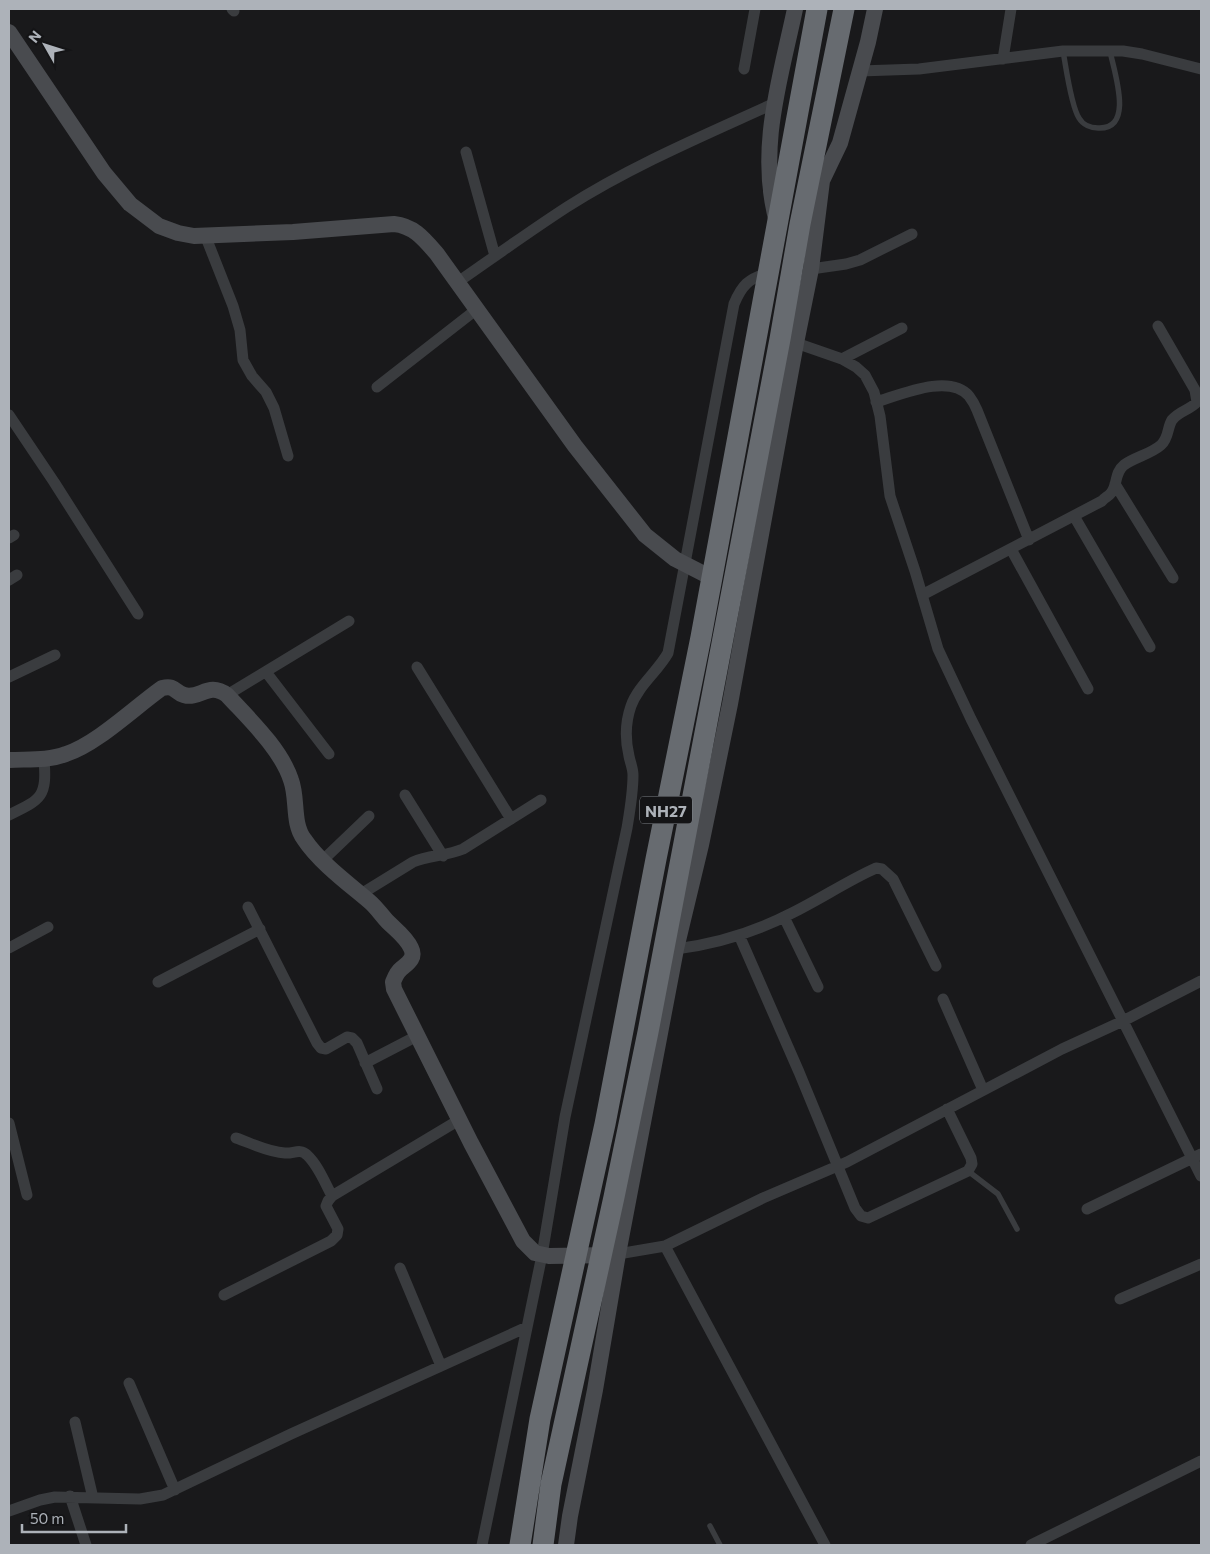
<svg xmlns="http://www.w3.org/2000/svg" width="1210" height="1554" font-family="Commissioner,sans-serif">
<rect width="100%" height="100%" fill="#19191b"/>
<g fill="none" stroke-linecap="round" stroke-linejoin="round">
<path stroke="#3a3c3f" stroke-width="5.5" d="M1063,51C1066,67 1071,106 1079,118C1083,125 1091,128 1098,128C1135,130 1114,72 1110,51
M968,1171L998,1194L1017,1229
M710,1526L720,1545"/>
<path stroke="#3a3c3f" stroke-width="11" d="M232,9L234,11
M1003,59L1011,9
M744,69L755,9
M860,71L919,69L1063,51H1123L1142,54L1201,69
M466,152L495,256
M205,235L233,306L240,330L243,360L252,376L266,392L274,408L288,456
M811,269L846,264L860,260L912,234
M458,282C494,257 530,231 567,207C633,165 705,135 775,103
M796,343L842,359L856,367L865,375L874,392L880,416L890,496L915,571L938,649L971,719L1201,1176
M842,359L902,328
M377,387L477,309
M876,402C900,395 949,373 969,396C972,400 975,405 977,410L1029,540
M9,415L54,482L138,614
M1115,484L1173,578
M1074,516L1150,647
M9,538L14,535
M1011,549L1088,689
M9,580L17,575
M922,595L1102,501C1104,498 1109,496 1111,493C1118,485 1114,473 1124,465C1135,457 1151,454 1161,445C1169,438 1167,428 1172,420C1179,411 1190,410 1197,402L1195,390L1158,326
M417,667L511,819
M266,672L329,754
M9,677L55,655
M227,695L349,621
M405,795L443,856
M9,815C42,799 47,797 44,759
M323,860L369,816
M361,894L413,862C429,855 447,856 463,849L541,800
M248,907L317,1043L321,1048L326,1049L347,1037L352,1038L357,1043L377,1089
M784,917L818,987
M739,935L799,1072L855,1208L861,1216L868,1218L968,1171L972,1164L971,1158L947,1109
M9,948L48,927
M676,949C715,944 755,932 790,914C819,900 847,881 876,868L882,869L893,879L936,966
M158,982L260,929
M943,999L983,1090
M365,1063L417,1036
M9,1123L27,1195
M236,1138C251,1143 268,1152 285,1153C293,1154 300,1148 307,1155C318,1165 325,1183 332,1196
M1087,1209L1201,1154
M665,1246L825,1545
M618,1254L665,1246L763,1198L847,1162L1062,1049L1123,1021L1201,981
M400,1268L441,1366
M224,1295L331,1241L337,1235L338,1229L326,1206L328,1201L332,1196L459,1120
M1120,1299L1201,1264
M129,1383L175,1490
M75,1422L93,1498
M70,1496L86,1545
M9,1511L40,1500L55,1497L140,1499L163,1495L291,1434L527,1327
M482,1545L542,1255L565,1117L627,828C630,810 633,793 633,775C633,768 630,762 629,756C625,739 625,723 631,706C638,686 658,671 668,653L734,304C742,285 748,279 768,273
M1031,1545L1201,1461"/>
<path stroke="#494b4f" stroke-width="16" d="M9,32L104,173L130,204L159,226L178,233L194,236L293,232L394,224C414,226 424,239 437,254L575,446L645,535L675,559L712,578
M818,189L840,143L868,42L875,9
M777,222C757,150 780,80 795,9
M9,760C28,759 48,761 66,754C97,744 135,707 162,688C176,685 174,692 184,695C200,700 208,681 227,695C249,719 281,749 291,780C298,799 292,823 304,839C320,863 349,884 370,902C377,908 382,916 388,922C396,930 406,937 411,948C416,958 408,963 401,969C397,972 395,977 393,982L394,989L471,1143L523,1241L535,1253L549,1256L611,1255
M566,1545L570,1516L595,1390L618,1254L676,949L701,845L730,704L796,343L811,269L822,181"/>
<path stroke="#676b70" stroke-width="21" d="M520,1545L540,1419L605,1124L656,859L701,637L817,9
M543,1545L551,1484L614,1197L648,1032L780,339L800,224L844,9"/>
</g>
<g text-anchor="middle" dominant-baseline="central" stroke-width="5" stroke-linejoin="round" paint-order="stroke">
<rect fill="#141416" stroke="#7f8388" stroke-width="1" x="640" y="796.5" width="52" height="27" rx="4"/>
<g font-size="16" font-weight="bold" fill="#adb2b9">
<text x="666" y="810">NH27</text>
</g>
</g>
<rect width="1210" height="1554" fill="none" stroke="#adb2b9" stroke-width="20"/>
<g transform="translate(45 45) rotate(309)" stroke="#141416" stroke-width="4" paint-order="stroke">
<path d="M0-4L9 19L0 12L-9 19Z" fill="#adb2b9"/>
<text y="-8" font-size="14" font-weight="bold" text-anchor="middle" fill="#adb2b9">N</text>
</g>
<path d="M22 1524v8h104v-8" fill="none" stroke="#adb2b9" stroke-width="2.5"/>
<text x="30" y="1524" font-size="15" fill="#adb2b9" stroke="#141416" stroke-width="4" paint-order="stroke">50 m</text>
</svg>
